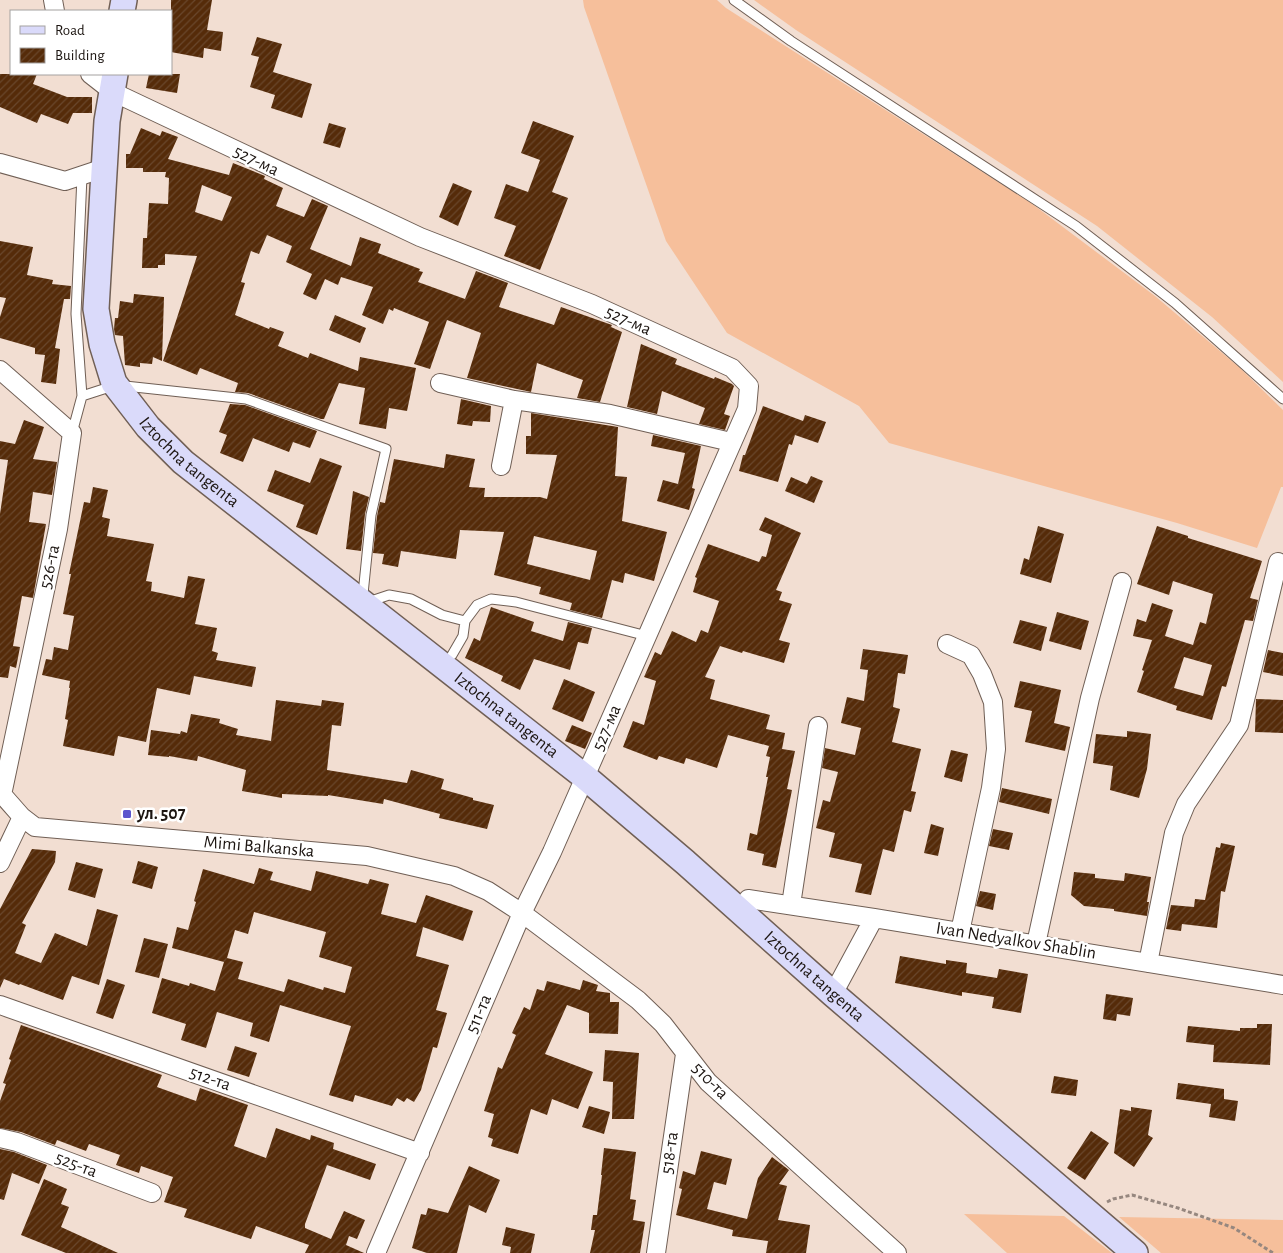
<svg xmlns="http://www.w3.org/2000/svg" width="1283" height="1253" font-family="'Alegreya Sans',sans-serif">
<defs>
<pattern id="building-hatch" width="6" height="6" patternUnits="userSpaceOnUse" patternTransform="scale(1.25)"><rect width="6" height="6" fill="#552b09"/><path d="M-1 1l2-2M0 6l6-6M5 7l2-2" fill="none" stroke="#69472c"/></pattern>
</defs>
<rect width="100%" height="100%" fill="#f2ded2"/>
<path fill="#f6bf9b" d="M583,0H717L726,8L1031,203L1155,296L1240,368L1283,410V487H1281L1257,548L1177,523L889,443L859,406L727,333L666,241L584,7Z
M754,0H1283V382L1212,317L1097,226L796,30Z
M964,1214L1064,1216L1112,1253H1007Z
M1119,1217L1283,1220V1253H1161Z"/>
<path fill="url(#building-hatch)" fill-rule="evenodd" d="M171,0H212L207,30L223,32L221,51L204,48L203,58L171,52Z
M257,37L282,44L273,72L312,84L302,118L271,108L275,95L250,87L259,57L251,55Z
M0,74H37L33,84L67,97H92V113H73L68,124L41,114L37,123L0,107Z
M149,74H180L177,93L146,88Z
M533,121L574,136L552,192L568,198L540,270L504,256L516,226L494,218L506,184L528,192L540,160L521,153Z
M329,123L346,128L340,148L323,143Z
M141,128L160,136L162,131L178,137L168,159L229,175L233,163L265,176L264,179L283,188L276,206L304,217L312,199L328,206L310,249L351,266L360,237L381,244L378,253L420,269L419,271L423,272L418,282L465,299L476,271L508,283L499,307L554,325L561,307L612,325L611,327L622,332L600,402L577,398L583,380L537,363L531,392L467,378L481,333L447,320L430,369L414,364L429,322L394,308L393,311L389,309L383,324L362,315L373,287L341,277L338,285L325,279L316,300L303,294L312,274L286,262L292,246L267,235L259,254L251,251L241,282L245,283L235,315L269,329L270,327L284,332L278,346L308,358L310,353L358,371L360,357L416,368L407,411L389,408L386,429L359,424L365,388L339,383L324,419H321L248,393L235,392L238,383L200,368L197,375L163,361L197,256L165,254V265H158V268H142L143,238H147L149,203L168,204L169,178L165,177L166,172H143V168H126V154H130ZM202,185L232,197L222,221L195,212Z
M453,183L472,191L458,226L439,217Z
M0,241L33,247L27,275L53,280L52,284L71,286L70,299H64L55,348L60,349L56,384L41,382L45,355L35,354V348L0,338V317L6,298L0,297Z
M134,294L164,297L162,361L153,357L152,364L140,363V367L125,365L123,336L115,335L114,329L115,318H118L120,301L133,303Z
M335,315L366,328L360,343L329,330Z
M641,344L677,359L675,364L714,379L715,377L732,384L734,386L724,414L730,416L725,430L699,424L705,408L662,391L657,414L627,407Z
M461,399L491,406L490,422L473,421L472,426L457,424Z
M230,404L245,405L317,431L310,448L293,442L289,452L253,438L243,462L220,453L227,435L219,432Z
M763,406L803,421L805,415L826,422L818,443L795,435L792,445L789,444L778,482L739,471L743,455H745Z
M531,413L618,427L615,476L627,477L622,521L667,532L654,581L625,573L623,583L612,580L602,618L570,610L572,603L539,594L541,587L494,575L504,532L460,530L456,559L401,551L398,567L382,564L384,554L373,553L377,516L380,502L385,503L394,459L444,468L446,454L475,459L469,487L485,488L484,497H540L547,499L557,455L526,454V436H531ZM534,536L597,551L590,580L527,564Z
M24,420L44,427L33,459L57,462L52,495L33,492L29,522L46,524L33,598L22,596L13,646L20,647L16,668L10,666L8,678L0,677V514L8,460L0,459V441L15,444Z
M653,435L701,446L692,488L695,489L689,510L657,501L663,480L678,484L685,453L651,446Z
M320,458L342,466L317,535L296,527L304,505L267,491L275,470L310,483Z
M811,476L823,481L814,503L785,491L791,477L807,484Z
M93,487L108,490L102,517L110,519L107,536L154,544L146,581L152,582L151,591L184,598L188,576L205,579L195,624L217,628L212,651L218,653L216,660L256,667L252,687L194,676L190,695L157,688L146,742L118,736L114,756L63,746L68,720L65,719L70,688H69L70,681L42,675L46,659L52,660L54,647L68,650L74,616L63,614L71,574H69L84,502L90,503Z
M353,491L369,497L365,514L361,551L346,549Z
M765,517L801,533L776,590L782,592L779,600L792,604L779,640L790,643L784,663L743,651L742,653L720,646L705,677L715,680L710,699L770,715L766,729L785,733L782,749L795,751L787,789L792,790L776,868L762,865L764,854L747,850L750,833L757,835L768,777H766L770,757L766,756L769,746L728,735L717,768L686,758L684,764L659,756L657,760L623,747L633,721L644,725L656,681L644,677L655,652L661,655L672,631L696,642L701,630L708,633L719,601L693,592L697,578L695,577L708,544L759,562L762,556L766,557L772,535L759,530Z
M1038,526L1064,534L1051,583L1020,574L1024,558L1029,560Z
M1157,526L1188,536V538L1262,561L1250,598L1258,600L1253,621L1245,620L1226,687L1222,686L1212,720L1176,710L1177,706L1137,692L1144,671L1142,670L1152,640L1133,636L1137,619L1146,622L1152,603L1173,610L1165,636L1193,645L1200,622L1206,624L1213,594L1173,581L1169,595L1137,584ZM1184,657L1212,665L1203,696L1174,688Z
M491,607L534,622L531,631L563,641L568,622L592,628L588,644L578,642L570,670L534,659L520,690L501,681L503,676L465,658L474,638L480,641Z
M1057,612L1089,621L1081,650L1049,641Z
M1020,620L1047,627L1041,651L1013,643Z
M863,649L908,655L905,674L898,673L893,707L900,709L892,742L921,749L911,791L916,792L911,812L904,810L894,852L883,849L871,895L855,892L862,864L829,857L835,833L816,828L823,800L830,802L838,772L822,768L825,748L855,755L861,728L841,723L847,697L864,701L868,670L860,669Z
M1268,650L1283,653V676L1263,672Z
M564,679L595,692L583,722L552,709Z
M1020,681L1061,690L1054,723L1070,727L1065,751L1025,742L1032,711L1014,707Z
M1256,699L1283,700V733L1255,732Z
M276,700L321,706L322,700L344,703L341,726L332,725L327,770L407,783L411,770L444,779L441,789L473,798V800L494,805L487,829L439,818L440,814L384,799L383,804L328,795V796L282,794V798L242,791L246,770L198,756L197,761L169,756V757L148,755L151,730L180,734L181,731L187,733L191,714L220,719L219,723L238,729L236,735L271,741Z
M572,725L592,733L585,749L565,741Z
M1127,731L1151,734L1147,769L1139,798L1110,790L1113,766L1093,763L1096,734L1127,737Z
M951,750L968,754L962,782L944,777Z
M1002,788L1052,799L1049,814L999,802Z
M931,824L944,828L938,856L924,853Z
M993,829L1013,833L1009,850L989,846Z
M1221,843L1235,846L1225,892L1221,891L1217,928L1182,924L1181,931L1166,929L1171,905L1194,907L1195,899L1205,900L1216,847L1220,848Z
M32,849L56,851L55,862L22,923L26,925L15,953L41,963L55,933L87,946L97,909L118,915L99,985L72,976L63,1000L20,984L19,985L4,979L0,988V909Z
M138,861L158,867L152,889L132,883Z
M76,862L103,869L95,898L68,890Z
M259,868L273,872L270,880L311,891L316,871L368,884L370,879L389,884L381,914L416,923L426,895L473,911L463,941L423,927L416,956L449,965L436,1010L447,1013L437,1048L433,1047L421,1090L414,1102L407,1098L404,1102L397,1098L392,1106L355,1095L353,1102L329,1095L351,1026L280,1005L269,1042L250,1036L253,1023L217,1012L206,1048L181,1040L186,1024L152,1013L162,978L189,986L190,983L215,991L224,962L172,948L177,927L188,930L196,902L194,901L203,869L254,884ZM254,912L326,932L319,957L352,967L345,993L324,987L323,990L288,979L284,992L238,979L243,962L227,958L235,930L248,934Z
M1074,872L1095,874V878L1124,881L1125,873L1151,877L1147,902H1149L1147,916L1114,911V909L1084,906L1071,895Z
M980,891L996,894L993,910L976,906Z
M144,938L168,944L159,978L135,972Z
M900,956L946,964V960L967,963L966,973L997,978L999,969L1028,974L1021,1013L992,1008L994,997L962,992V996L895,983Z
M107,979L125,985L113,1019L96,1013Z
M583,980L598,985L596,991L610,993V1002H619L618,1034L589,1033V1013L567,1005L545,1054L593,1072L578,1109L552,1099L547,1115L531,1109L518,1154L491,1146L493,1139L488,1137L494,1114L484,1111L498,1067L502,1069L516,1035L512,1033L524,1007L530,1010L537,989L544,991L547,981L580,990Z
M1106,994L1133,998L1130,1016L1117,1014L1116,1021L1103,1019Z
M1257,1024H1272L1270,1065L1213,1062L1214,1045L1186,1042L1188,1026L1240,1031V1028H1257Z
M21,1025L162,1075L157,1087L196,1101L200,1088L248,1105L234,1146L266,1158L276,1128L310,1140L311,1135L334,1143L333,1149L376,1164L370,1180L327,1165L305,1224V1228L331,1239L344,1211L365,1220L357,1239L349,1236L346,1245L364,1253H305L309,1245L256,1226L251,1239L197,1221L184,1217L187,1209L164,1202L173,1177L141,1166L139,1173L116,1165L120,1155L89,1144L86,1151L57,1140L55,1145L21,1132L0,1128V1101L6,1084L3,1083L11,1060L9,1059Z
M235,1046L257,1053L249,1077L227,1070Z
M605,1050L639,1053L634,1119H612L613,1082L603,1081Z
M1054,1076L1078,1080L1076,1096L1051,1093Z
M1178,1083L1224,1089V1099L1238,1101L1235,1121L1209,1117L1211,1104L1176,1099Z
M589,1106L610,1112L604,1134L582,1127Z
M1131,1107L1152,1110L1148,1135L1153,1138L1134,1167L1114,1153L1120,1109L1131,1111Z
M1091,1131L1109,1143L1085,1180L1067,1168Z
M604,1148L636,1152L630,1199L636,1200L633,1220L645,1222L640,1253H590L595,1230H591L593,1215H597L602,1175H601Z
M0,1149L14,1152L47,1165L39,1184L12,1173L4,1200L0,1199Z
M701,1151L732,1159L726,1185L714,1182L707,1209L747,1219L758,1178L772,1157L789,1170L779,1184L787,1186L778,1220L810,1225L806,1253H766L768,1241L732,1236L733,1230L676,1215L682,1189L679,1188L683,1171L695,1175Z
M469,1166L500,1180L486,1213L469,1205L457,1253H427L412,1248L421,1214L426,1215L428,1208L448,1213Z
M44,1179L67,1189L61,1204L69,1207L61,1227L118,1253H66L21,1235Z
M506,1227L535,1234L531,1253H510L511,1247L502,1245Z"/>
<g fill="none" stroke-linecap="round" stroke-linejoin="round">
<defs>
<path id="lane" d="M734,0L791,41L1076,226L1175,303L1283,399
M82,176L76,314L82,396L116,385L246,399L386,449L371,515L362,604L389,595L411,599L442,615L465,621L477,605L491,599L516,602L647,636
M72,433L82,396
M452,655L463,636L465,621"/>
<path id="street" d="M53,0L55,11
M90,74L113,92L420,237L592,304L732,368L749,386L747,409L552,852L522,913L376,1253
M0,163L65,181L104,168
M0,370L72,433L58,529L2,795
M440,383L514,400L610,414L731,442
M501,466L514,400
M947,644L971,655L982,674L993,702L996,749L991,788L960,932
M0,792L22,817L35,827L367,856L454,876L488,891L522,913L638,1000L663,1024L708,1082L897,1253
M0,863L22,817
M748,899L874,918L1283,985
M791,905L818,726
M1036,944L1090,698L1122,582
M1148,963L1174,833L1186,804L1239,725L1278,562
M833,994L874,918
M0,1005L420,1153
M0,1138L17,1142L152,1193
M656,1253L685,1054"/>
<g id="secondary">
<path d="M122,11L124,0"/>
<path id="s1" d="M115,74L107,121L96,309L102,344L114,383L148,427L183,462L585,777L685,862L833,994L1135,1253"/>
</g>
</defs>
<use href="#lane" stroke="#705f55" stroke-width="11"/>
<use href="#street" stroke="#705f55" stroke-width="20"/>
<use href="#secondary" stroke="#705f55" stroke-width="28"/>
<path stroke="#96877f" stroke-width="3" stroke-dasharray="4 2.5" stroke-linecap="butt" d="M1107,1202L1113,1199L1132,1195L1178,1208L1234,1228L1273,1253"/>
<use href="#lane" stroke="#fff" stroke-width="9"/>
<use href="#street" stroke="#fff" stroke-width="18"/>
<use href="#secondary" stroke="#dadafa" stroke-width="25"/>
</g>
<rect fill="#5b55cd" stroke="#fff" stroke-width="2" x="122" y="809" width="10" height="10" rx="2.5"/>
<g text-anchor="middle" dominant-baseline="central" stroke-width="5" stroke-linejoin="round" paint-order="stroke">
<g font-size="18" fill="#1c1511" stroke="#fff">
<text transform="translate(256 161) rotate(26)">527-ма</text>
<text transform="translate(628 321) rotate(24)">527-ма</text>
<text stroke="none"><textPath href="#s1" startOffset="422">Iztochna tangenta</textPath></text>
<text transform="translate(50 567) rotate(-78)">526-та</text>
<text stroke="none"><textPath href="#s1" startOffset="828">Iztochna tangenta</textPath></text>
<text transform="translate(607 728) rotate(-67)">527-ма</text>
<text transform="translate(259 847) rotate(5)">Mimi Balkanska</text>
<text transform="translate(1016 941) rotate(9)">Ivan Nedyalkov Shablin</text>
<text stroke="none"><textPath href="#s1" startOffset="1232">Iztochna tangenta</textPath></text>
<text transform="translate(479 1014) rotate(-67)">511-та</text>
<text transform="translate(210 1079) rotate(19)">512-та</text>
<text transform="translate(710 1081) rotate(46)">510-та</text>
<text transform="translate(670 1153) rotate(-82)">518-та</text>
<text transform="translate(76 1165) rotate(21)">525-та</text>
</g>
<g font-size="18" font-weight="bold" fill="#1c1511" stroke="#fff" text-anchor="start">
<text x="137" y="814">ул. 507</text>
</g>
</g>
<rect x="10" y="10" width="162" height="65" fill="#ffffff" stroke="#a4a1a0"/>
<rect x="20" y="26" width="25" height="8" fill="#dadafa" stroke="#a4a1a0"/>
<text x="55" y="35" font-size="15" fill="#1c1511">Road</text>
<rect x="20" y="48" width="25" height="15" fill="url(#building-hatch)" stroke="#a4a1a0"/>
<text x="55" y="60" font-size="15" fill="#1c1511">Building</text>
</svg>
